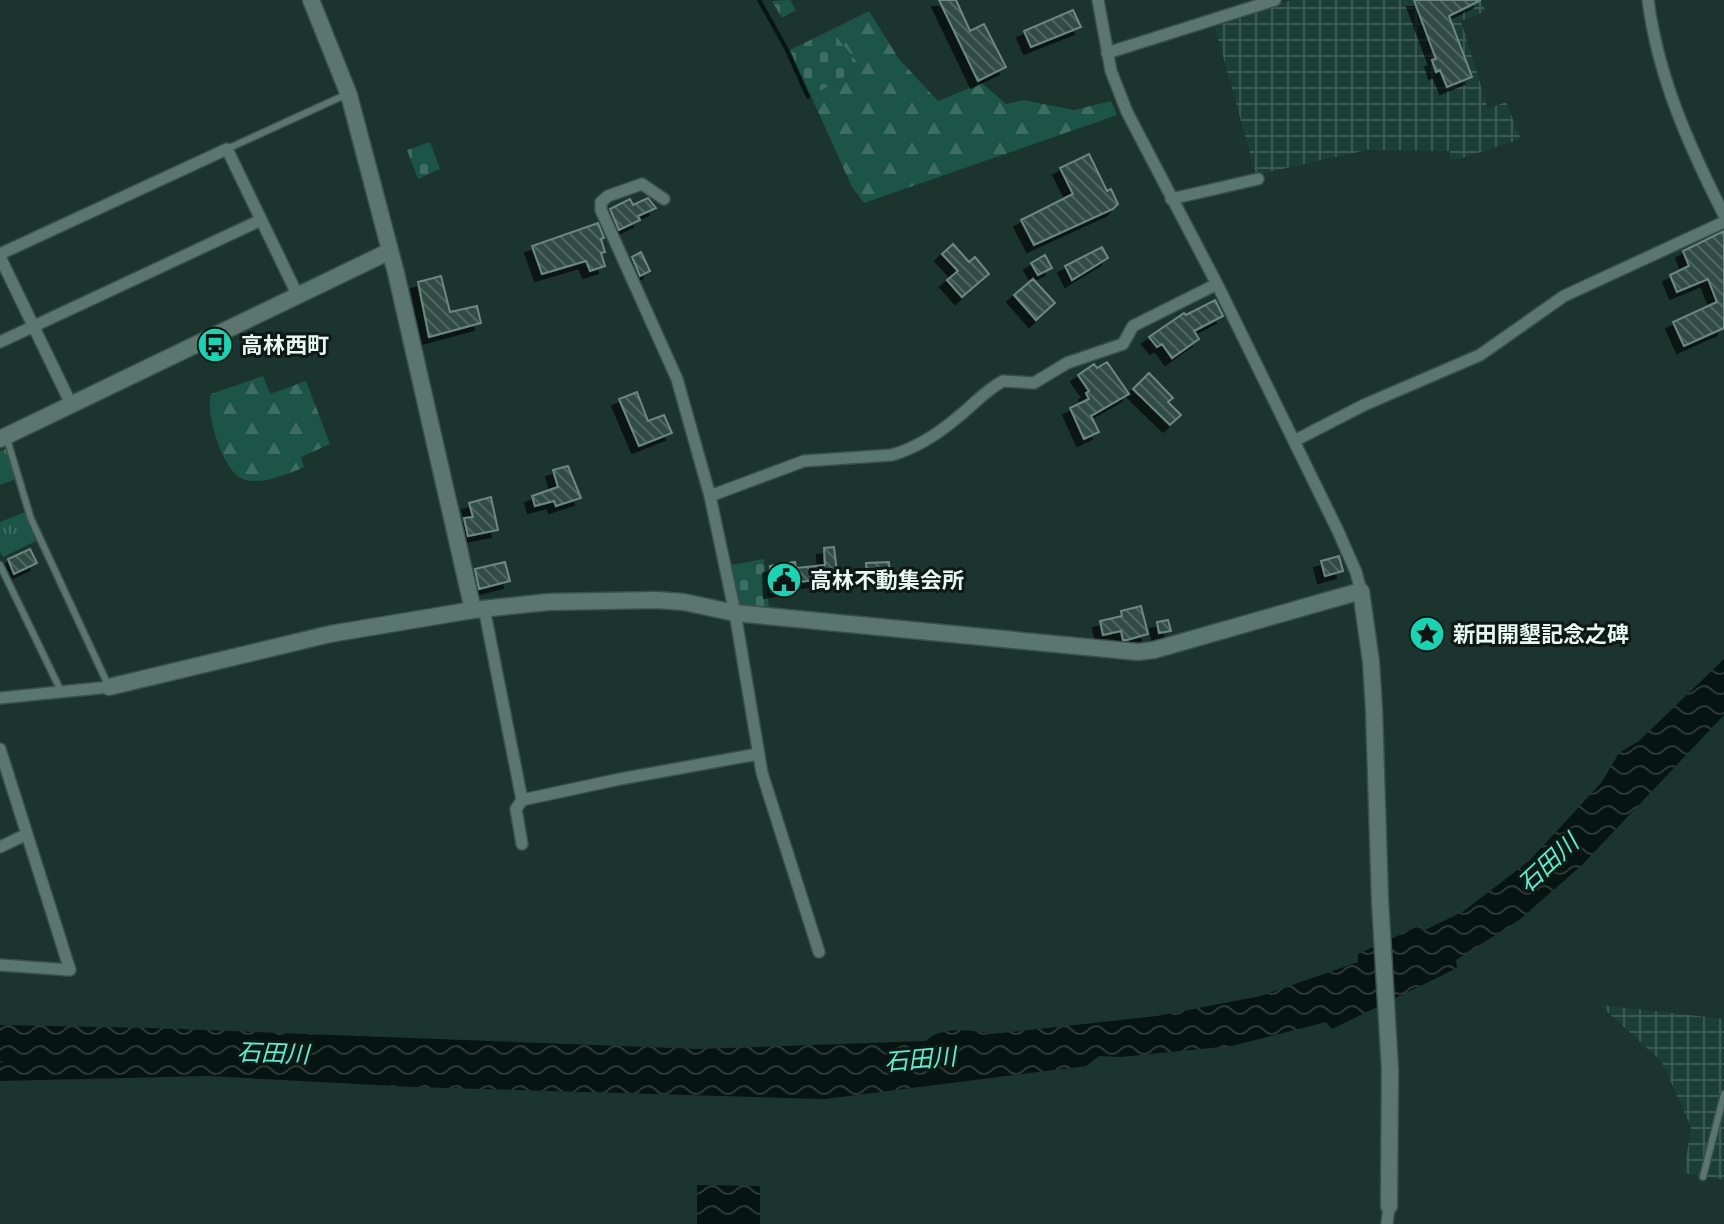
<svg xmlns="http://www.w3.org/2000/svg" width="1724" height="1224" font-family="'Source Serif 4','Noto Sans JP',serif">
<defs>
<pattern id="industrial-grid" width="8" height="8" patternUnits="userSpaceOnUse" patternTransform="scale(2)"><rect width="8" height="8" fill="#1b3e35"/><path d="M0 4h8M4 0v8" fill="none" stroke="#3c5a53"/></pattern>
<pattern id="forest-firs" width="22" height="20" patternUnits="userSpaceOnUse" patternTransform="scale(2)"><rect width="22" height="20" fill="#1d5448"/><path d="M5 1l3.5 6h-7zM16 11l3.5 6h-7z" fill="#3e6d63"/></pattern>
<pattern id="cemetery-stones" width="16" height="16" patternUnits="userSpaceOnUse" patternTransform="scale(2)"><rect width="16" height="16" fill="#1d5448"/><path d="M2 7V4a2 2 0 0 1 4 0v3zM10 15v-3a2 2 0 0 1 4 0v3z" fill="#3e6d63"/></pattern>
<pattern id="park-tufts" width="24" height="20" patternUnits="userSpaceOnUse" patternTransform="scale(2)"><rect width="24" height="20" fill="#1d5448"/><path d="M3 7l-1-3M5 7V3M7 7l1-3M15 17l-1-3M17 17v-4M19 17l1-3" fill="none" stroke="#3e6d63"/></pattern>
<pattern id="water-waves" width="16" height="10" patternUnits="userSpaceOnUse" patternTransform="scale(2)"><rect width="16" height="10" fill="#071512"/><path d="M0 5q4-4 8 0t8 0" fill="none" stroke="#2b3835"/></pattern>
<pattern id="building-back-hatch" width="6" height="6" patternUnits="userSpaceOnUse" patternTransform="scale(2)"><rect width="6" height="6" fill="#324c45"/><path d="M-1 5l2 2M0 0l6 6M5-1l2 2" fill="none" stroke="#506660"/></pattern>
<filter id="shadow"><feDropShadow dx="-7" dy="7" stdDeviation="0" flood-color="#0009"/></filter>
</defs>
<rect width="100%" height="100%" fill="#1b342d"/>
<path fill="url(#industrial-grid)" d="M1291,0H1480L1486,11L1461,21L1488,109L1506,102L1521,139L1459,159H1450V151L1367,150L1256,175L1215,27Z
M1600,1005L1724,1019V1180L1684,1173L1691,1127L1662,1062Z"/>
<path fill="url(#forest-firs)" d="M869,11L899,59L938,101L982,83L1006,104L1023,100L1074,110L1111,101L1117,115L864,203L852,187L811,96L861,67L831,30Z
M263,376L270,394L306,381L330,444L301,457L304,467C288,474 260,486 243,479C223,472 205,414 211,394Z"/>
<path fill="url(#cemetery-stones)" d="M790,0L796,10L782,18L772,1Z
M831,30L861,67L811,96L790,50Z
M430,142L440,169L418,179L407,150Z
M764,559L769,609L739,605L731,565Z"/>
<path fill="url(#park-tufts)" d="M8,448L16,479L0,485V451Z
M25,512L36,541L3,557L0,552V522Z"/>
<path fill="url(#water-waves)" d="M1724,659V715L1582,865L1519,920L1456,960L1457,968L1332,1029L1326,1022L1231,1046L1120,1057L1099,1056L1086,1066L825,1099L413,1087L208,1076L0,1081V1063L5,1062L0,1061V1025L150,1028L699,1049L926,1041C941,1026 972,1030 992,1034L1157,1016L1261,996L1358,962V954L1419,926L1423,931L1464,911L1529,861L1602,782L1619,753L1639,741Z
M697,1185L760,1186V1224H697Z"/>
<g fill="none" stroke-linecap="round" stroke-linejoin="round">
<path stroke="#071512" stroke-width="4" d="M759,0L786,48L808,97"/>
</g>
<path fill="url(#building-back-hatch)" stroke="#6c8880" stroke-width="2" filter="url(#shadow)" d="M939,0H956L970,31L984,24L1006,67L978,81Z
M1414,0H1481L1449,16L1472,77L1447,87L1440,70L1436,72L1432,60L1436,59Z
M1073,10L1081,27L1031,47L1024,31Z
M1089,154L1107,191L1111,189L1118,204L1113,209L1034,245L1021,220L1073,194L1060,168Z
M648,198L656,208L638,216L640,220L619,230L610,209L630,199L633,205Z
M598,223L604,238L601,239L605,252L601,253L605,266L590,271L586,261L542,274L532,246Z
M1724,231V328L1684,346L1673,322L1717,302L1708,279L1677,292L1670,275L1689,266L1683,251Z
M953,244L969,262L975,257L989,274L962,297L947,280L958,271L942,254Z
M1102,247L1108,258L1072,280L1065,266Z
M641,252L650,271L640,276L632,257Z
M1045,255L1052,268L1038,275L1031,263Z
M441,276L450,312L477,306L481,323L429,337L418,282Z
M1033,279L1055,303L1036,320L1014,295Z
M1215,300L1223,316L1194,331L1199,339L1172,358L1162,344L1157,347L1149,337L1184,313L1186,315Z
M1107,362L1129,394L1091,416L1099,432L1084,439L1070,408L1089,399L1086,393L1089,391L1078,375L1094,364L1097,368Z
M1149,373L1173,398L1168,402L1181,415L1170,425L1133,389Z
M637,392L648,421L664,415L672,433L639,446L619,399Z
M568,466L581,498L556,506L554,501L535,506L532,496L558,487L553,470Z
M491,497L498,530L468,536L464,518L473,517L469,503Z
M834,547L838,581L827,582L826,579L798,582L799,586L771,591L770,566L795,562L796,568L825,565L824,548Z
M30,549L37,563L14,574L8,559Z
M1339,556L1343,571L1325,576L1321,561Z
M505,562L510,581L479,589L475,569Z
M889,562L890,575L867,577L866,563Z
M1141,606L1148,634L1127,640H1123L1121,631L1103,635L1100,621L1122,616L1121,611Z
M1168,620L1171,631L1159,633L1157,622Z"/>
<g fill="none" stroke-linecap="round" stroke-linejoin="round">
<defs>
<path id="lane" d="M227,149L345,95
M7,439L31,519L109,687
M0,565L61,691
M1703,1177L1724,1094"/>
<path id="street" d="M1098,0L1111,71L1127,112L1217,284L1338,531L1356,572L1361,591
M1648,0C1658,77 1689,146 1724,215
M1107,53L1275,0
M664,199L642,184L608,196L601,202V210L677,379L710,496L735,613L762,773L819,952
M1171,199L1258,179
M0,254L227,149L297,294
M0,257L71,404
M0,342L261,220
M1294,441L1364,405L1480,355L1564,296L1724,222
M710,496L804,461L892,455C916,448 938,434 958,417C973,405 986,390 1003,381L1034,383L1067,363L1123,344L1133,326L1217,284
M484,608L522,800L516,809L522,844
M0,698L109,687
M0,749L70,970L0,965
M522,800L620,779L758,754
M0,847L25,835
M1387,1224L1389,1206"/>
<path id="secondary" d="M311,0L349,95L396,273L473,610
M0,439L390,251
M109,687L330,634L473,610L548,602L657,600L684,602L735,613L1138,652L1154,650L1361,591L1371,662L1374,710L1380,901L1390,1070L1389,1206"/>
</defs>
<use href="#lane" stroke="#3a504b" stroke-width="9"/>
<use href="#street" stroke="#3a504b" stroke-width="14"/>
<use href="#secondary" stroke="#3a504b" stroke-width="19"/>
<use href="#lane" stroke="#5b766e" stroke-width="6"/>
<use href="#street" stroke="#5b766e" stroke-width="11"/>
<use href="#secondary" stroke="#5b766e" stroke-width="16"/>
</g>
<defs>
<symbol id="bus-disc" viewBox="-11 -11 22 22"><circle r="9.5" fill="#16d5b3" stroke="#0e1916"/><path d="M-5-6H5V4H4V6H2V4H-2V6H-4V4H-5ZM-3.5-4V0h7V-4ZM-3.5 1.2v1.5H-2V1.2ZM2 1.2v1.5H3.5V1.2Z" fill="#111"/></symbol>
<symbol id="civic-disc" viewBox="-11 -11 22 22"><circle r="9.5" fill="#16d5b3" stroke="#0e1916"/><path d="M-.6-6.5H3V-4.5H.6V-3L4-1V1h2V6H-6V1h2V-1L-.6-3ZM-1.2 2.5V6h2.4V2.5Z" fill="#111"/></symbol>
<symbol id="sight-disc" viewBox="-11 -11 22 22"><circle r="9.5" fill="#16d5b3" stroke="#0e1916"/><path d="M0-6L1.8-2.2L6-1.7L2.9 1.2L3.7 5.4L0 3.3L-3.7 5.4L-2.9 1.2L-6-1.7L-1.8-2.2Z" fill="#111"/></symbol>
</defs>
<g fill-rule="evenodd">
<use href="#bus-disc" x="195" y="325" width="40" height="40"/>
<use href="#civic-disc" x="764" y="560" width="40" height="40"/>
<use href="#sight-disc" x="1407" y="614" width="40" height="40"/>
</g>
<g text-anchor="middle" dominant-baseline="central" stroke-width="6" stroke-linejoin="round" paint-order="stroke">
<g font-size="22" font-weight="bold" fill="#e7f6f1" stroke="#0e1916" text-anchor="start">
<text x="241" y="345">高林西町</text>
<text x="810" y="580">高林不動集会所</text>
<text x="1453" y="634">新田開墾記念之碑</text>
</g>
<g font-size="24" font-style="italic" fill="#55f3d1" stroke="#0e1916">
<text transform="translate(1548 863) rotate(-43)">石田川</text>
<text transform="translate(273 1053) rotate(2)">石田川</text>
<text transform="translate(920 1059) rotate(-5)">石田川</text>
</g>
</g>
</svg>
